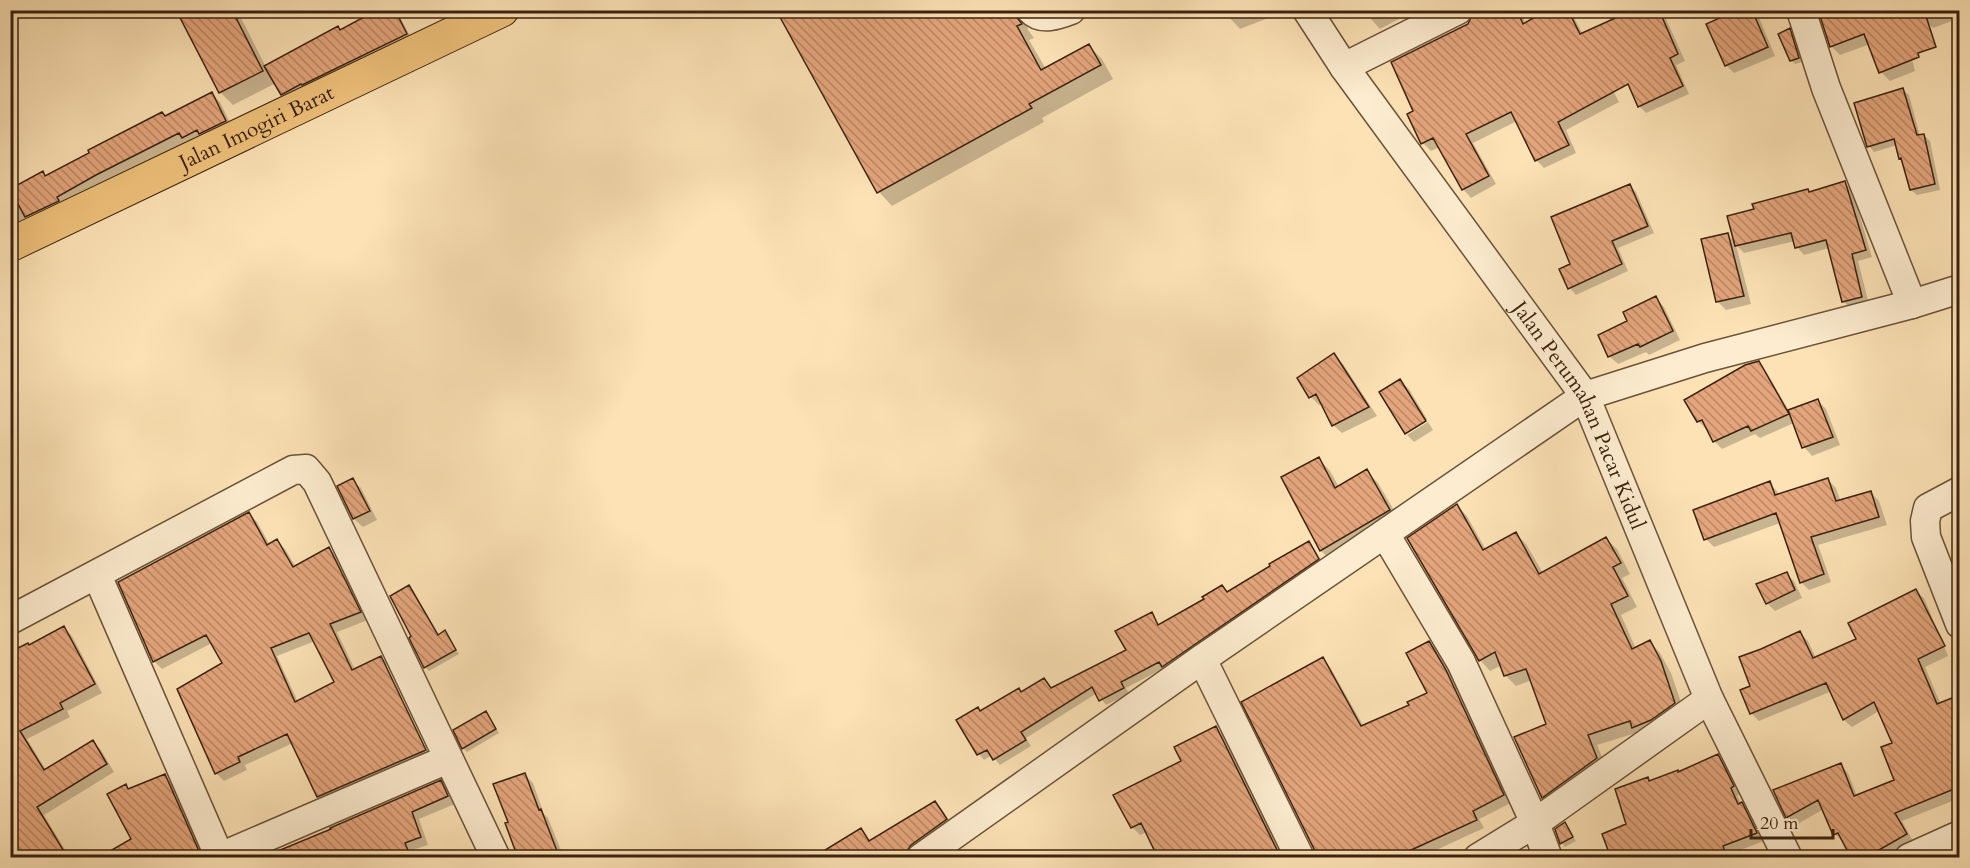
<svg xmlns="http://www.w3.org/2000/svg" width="1970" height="868" font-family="Cardo,serif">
<defs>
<pattern id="building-back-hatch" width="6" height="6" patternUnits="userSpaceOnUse" patternTransform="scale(1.5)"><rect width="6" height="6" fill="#e4a57c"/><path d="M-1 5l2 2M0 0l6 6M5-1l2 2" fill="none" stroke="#ba8664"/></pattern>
</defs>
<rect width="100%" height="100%" fill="#fce2b5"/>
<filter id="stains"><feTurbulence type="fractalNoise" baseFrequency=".00333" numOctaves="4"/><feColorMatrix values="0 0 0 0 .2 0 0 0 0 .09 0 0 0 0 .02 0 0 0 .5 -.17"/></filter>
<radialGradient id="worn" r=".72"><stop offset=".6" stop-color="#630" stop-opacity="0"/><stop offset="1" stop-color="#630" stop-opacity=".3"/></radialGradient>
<path fill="#0003" fill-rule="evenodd" d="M181,10H237L266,67L381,10H396L414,43L290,102L282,94L276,83L233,105L221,93L178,12Z
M749,10H759L753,14Z
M778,10H1035L1027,22L1028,30L1034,38L1029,40L1046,69L1089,46L1102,59L1113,79L1042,118L1044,122L892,206L879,192Z
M1225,10H1274L1276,15L1240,29L1227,15Z
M1331,10H1354L1339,18Z
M1363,10H1397L1401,18L1380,29Z
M1477,10H1520L1526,24L1550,10H1570L1619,102L1566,130L1576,153L1544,168L1536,160L1517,121L1473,143L1496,184L1471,198L1463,189L1440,147L1431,151L1423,143L1415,112Z
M1607,10H1662L1685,61L1676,65L1689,94L1646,113L1639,106L1627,80Z
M1741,10H1753L1758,15L1775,56L1734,73L1726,65Z
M1820,10L1904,29L1915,71L1890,81L1881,72L1870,44L1840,55L1831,46Z
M1921,10H1960V18L1933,28L1924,20Z
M1789,30L1793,34L1802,62L1795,64L1791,60Z
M1903,90L1909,95L1920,136L1924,135L1930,141L1940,190L1917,195L1911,190L1904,162L1900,158L1897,145L1874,152L1869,146Z
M212,94L220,102L233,129L191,146L187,141L150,162L148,160L64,205L35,224L28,217L10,227V191L42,173L47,177Z
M1845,183L1852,190L1872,257L1858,261L1869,304L1850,308L1843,301L1829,248L1804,255L1797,247L1795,241L1744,253L1736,245L1751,304L1726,310L1718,302L1727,234L1736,243L1810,193Z
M1629,185L1636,192L1654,233L1618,248L1628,271L1576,295L1570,288L1572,264Z
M1656,298L1664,307L1680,340L1649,355L1646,352L1618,364L1609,356L1629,322Z
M1334,355L1343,364L1377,416L1342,433L1333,425L1322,403L1319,405L1311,397Z
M1758,363L1766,371L1789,411L1818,401L1826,409L1840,445L1812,456L1804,447L1794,423L1760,438L1755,434L1722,449L1714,441L1708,428L1706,429L1698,421Z
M1400,381L1409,389L1427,419L1406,432Z
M1428,422L1433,430L1414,442L1407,435Z
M1960,422V436L1955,424Z
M1319,459L1330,471L1339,487L1366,471L1378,483L1401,522L1333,562L1321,551L1283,477Z
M352,480L361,488L377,520L363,527L354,519L339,487Z
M1828,480L1836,488L1841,502L1871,493L1879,501L1887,525L1818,545L1831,582L1809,590L1801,582L1780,523L1714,547L1706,539L1769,483L1777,491L1779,496Z
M1457,506L1467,516L1486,550L1516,534L1526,544L1543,573L1606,539L1617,549L1630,574L1622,578L1637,607L1621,615L1636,649L1650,642L1660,653L1671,673L1685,714L1639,732L1597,745L1607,769L1553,807L1543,797L1548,725L1532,680L1516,686L1505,675L1502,665L1490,671L1480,660Z
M249,514L257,522L270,545L277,541L285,549L296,567L329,548L337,556L368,620L337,632L355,670L381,657L389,665L433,759L326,805L318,797L293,743L245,765L247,770L224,781L216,773L224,663L212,643L162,669L154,661ZM315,641L336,683L298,702L277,656ZM384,665H388L431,756L428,758Z
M1308,543L1314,548L1324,565L1168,672L1164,668L1126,688L1129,694L1106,705L1097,693L1026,738L1031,746L1000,765L992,755L984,760L979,754L959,721L1022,693L1044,680L1052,689L1128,650L1151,614L1160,626L1228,593Z
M1786,574L1794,581L1802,598L1775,611L1767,603Z
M412,591L439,636L445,632L459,654L429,671L425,667Z
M1916,591L1924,598L1948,656L1925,667L1941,705L1960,697V798L1902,821L1914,843L1903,858H1875L1881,855L1872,830L1842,841L1834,833L1824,809L1796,825L1788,817L1840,765L1848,773L1857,796L1896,780L1894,743L1879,711L1852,727L1844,720L1832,691L1759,721L1751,713L1752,687L1800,633L1808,641L1816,658L1858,639Z
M64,628L72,636L102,693L67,711L70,717L27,739L46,770L93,742L101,750L114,772L44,815L70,858H10V653L30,646Z
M1429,642L1437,650L1454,679L1511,803L1479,819L1484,828L1419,858H1318L1323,659L1330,667L1364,727L1411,706L1429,694Z
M486,713L499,733L467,752L463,748Z
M1216,728L1224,736L1284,858H1160L1147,832L1140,835L1132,827L1183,761Z
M1718,756L1725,764L1740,794L1737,796L1741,803L1749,812L1764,841L1730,854L1731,858H1613L1647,779L1650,782L1679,773Z
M525,775L533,783L544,814L548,818L564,858H520L510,822Z
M165,776L173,784L205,858H101L133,840L126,786L130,790Z
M440,782L448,790L455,804L419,819L428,845L412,850L415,858H302L333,830Z
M935,802L942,809L953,827L913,858H791L809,852L815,857L861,830L871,842Z
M1565,824L1576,841L1565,847L1562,843Z"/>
<path fill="url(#building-back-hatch)" stroke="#3b220f" stroke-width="1.5" fill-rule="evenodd" d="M176,10H232L263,71L219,93Z
M377,10H395L407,34L302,85L301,84L281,95L264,66L338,26L340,30Z
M776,10H1015L1016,16L1022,24L1017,26L1041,70L1089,44L1101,65L1029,104L1032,108L877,193Z
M1474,10H1517L1523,24L1547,10H1568L1580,34L1633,10H1659L1678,54L1670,58L1683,86L1638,107L1628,84L1558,122L1569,145L1535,161L1511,112L1466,134L1489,176L1462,190L1433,138L1421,144L1407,114L1413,111L1391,62L1468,24Z
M1737,10H1752L1768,47L1725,66L1706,24Z
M1818,10H1924L1936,47L1918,53L1919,57L1879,73L1864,34L1830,47Z
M1790,28L1799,58L1790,61L1778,34Z
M1903,88L1917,135L1924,134L1935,184L1910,190L1901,158L1899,159L1894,139L1867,147L1854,103Z
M212,92L226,121L199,134L197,130L182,138L179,133L96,175L57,197L59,201L25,217L10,189L43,171L45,176L89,153L88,150L162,112L165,116Z
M1845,181L1866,250L1852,254L1862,297L1842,302L1826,240L1795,248L1791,233L1735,246L1727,216L1754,209L1752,204L1808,189L1809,192Z
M1630,184L1648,226L1612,241L1622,264L1568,289L1559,269L1570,264L1551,217Z
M1728,233L1744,296L1716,302L1701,239Z
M1656,296L1673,331L1640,347L1638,344L1608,357L1598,335L1627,321L1623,312Z
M1334,353L1369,407L1332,426L1316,394L1309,398L1297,378Z
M1759,361L1789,414L1751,431L1748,426L1713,442L1702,420L1697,422L1684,400L1745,365Z
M1400,379L1426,421L1405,434L1379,392Z
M1818,399L1833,437L1802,448L1788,410Z
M1319,457L1335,488L1367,469L1390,510L1320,551L1281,477Z
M353,478L370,511L353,519L337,486Z
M1828,478L1836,501L1871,491L1879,517L1811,537L1824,574L1800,583L1776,513L1704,540L1693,510L1770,481L1775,495Z
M1457,504L1483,550L1516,532L1539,574L1606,537L1621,563L1613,567L1628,596L1611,604L1632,649L1650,640L1661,661L1675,703L1651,720L1632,728L1630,721L1588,735L1597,758L1542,798L1514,737L1546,724L1526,669L1504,676L1495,652L1479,661L1407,538Z
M249,512L267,545L277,539L293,567L329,547L361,612L330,624L352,670L381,656L426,750L317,797L287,734L238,757L240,762L215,774L177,689L222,663L206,635L153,662L118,582ZM309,633L334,682L295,702L271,648Z
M1309,541L1319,559L1162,667L1159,662L1121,682L1124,688L1099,701L1092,687L1021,732L1026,740L993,760L987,750L977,755L956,720L978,707L980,711L1019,688L1021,692L1044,678L1051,688L1126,650L1115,631L1152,612L1158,625L1204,599L1202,597L1222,585L1227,592L1270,566L1269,564Z
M1787,572L1795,590L1766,604L1756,584Z
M409,585L438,635L445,630L456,650L424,668L409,638L411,636L390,596Z
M1916,589L1945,646L1918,659L1937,704L1959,695V787L1895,813L1907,834L1865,858H1851L1838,833L1833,835L1818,800L1786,818L1773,790L1841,763L1854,796L1894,780L1881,747L1892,743L1874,702L1843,720L1826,683L1750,714L1740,690L1750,686L1739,657L1761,649L1800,631L1813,658L1856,639L1848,623Z
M64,626L95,684L60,703L63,709L20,731L44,770L93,740L107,764L37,807L68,858H10V652L28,643L29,645Z
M1429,641L1446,670L1504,795L1473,811L1477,820L1409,851L1412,858H1316L1315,851L1241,702L1323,657L1361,726L1409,705L1407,702L1427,693L1406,653Z
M486,711L496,729L462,749L453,730Z
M1216,726L1281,858H1158L1141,823L1131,828L1113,795L1181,761L1174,747Z
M1718,754L1734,786L1731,788L1738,804L1742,802L1757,833L1723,846L1727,858H1611L1602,834L1626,824L1615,789L1648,777L1649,781L1678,770V772Z
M525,773L539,810L541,809L557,851L541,858H518L505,823L508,822L493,784Z
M165,774L202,858H98L131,839L107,794L126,784L128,789Z
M441,780L448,796L412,812L421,837L405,843L411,858H261L331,829L330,828Z
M935,801L947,819L911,845L905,854L900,858H812L861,828L869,841Z
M1565,822L1573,837L1560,844L1555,829Z"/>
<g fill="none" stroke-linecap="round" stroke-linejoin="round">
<defs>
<g id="minor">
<path d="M1031,10C1041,21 1058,15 1071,10"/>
<path id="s1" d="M1307,10L1344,67L1585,396L1709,699L1788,858"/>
<path d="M1801,10L1826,88L1912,304"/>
<path d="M1344,67L1458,10"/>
<path d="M1960,491L1928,508L1925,521L1926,537L1960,624"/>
<path d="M1385,534L1461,662L1535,823L1548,858"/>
<path d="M97,575L220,858"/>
<path d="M10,620L293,470L306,469L317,482L496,858"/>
<path d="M1202,659L1300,858"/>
<path d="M220,857L448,759"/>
<path d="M921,858L1202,659L1585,396L1705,358L1912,304L1960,289"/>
<path d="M1478,858L1535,823L1709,699"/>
<path d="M1909,858L1960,835"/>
</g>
<g id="major">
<path id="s2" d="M10,245L502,10"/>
</g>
</defs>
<use href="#minor" stroke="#6b5238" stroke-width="31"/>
<use href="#major" stroke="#3b220f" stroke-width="35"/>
<use href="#minor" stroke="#fdeccf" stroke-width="28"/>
<use href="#major" stroke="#eec17a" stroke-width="33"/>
</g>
<g text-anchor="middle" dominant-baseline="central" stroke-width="4.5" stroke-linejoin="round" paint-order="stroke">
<g font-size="21" fill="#3b220f" stroke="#fdeccf">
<text stroke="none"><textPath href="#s2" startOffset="273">Jalan Imogiri Barat</textPath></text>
<text stroke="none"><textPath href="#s1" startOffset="490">Jalan Perumahan Pacar Kidul</textPath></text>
</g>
</g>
<rect width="1970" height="868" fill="none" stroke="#fce2b5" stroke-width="36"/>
<rect x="12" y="12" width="1946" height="844" fill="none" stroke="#3b220f" stroke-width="3"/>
<rect x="18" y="18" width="1934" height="832" fill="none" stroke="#3b220f" stroke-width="1.5"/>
<path d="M1751 829v9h82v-9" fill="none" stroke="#3b220f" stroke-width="3"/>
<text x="1760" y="829" font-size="18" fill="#3b220f" stroke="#fdeccf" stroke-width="4.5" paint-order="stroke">20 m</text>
<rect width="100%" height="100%" filter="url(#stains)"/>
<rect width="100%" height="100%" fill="url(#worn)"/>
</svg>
